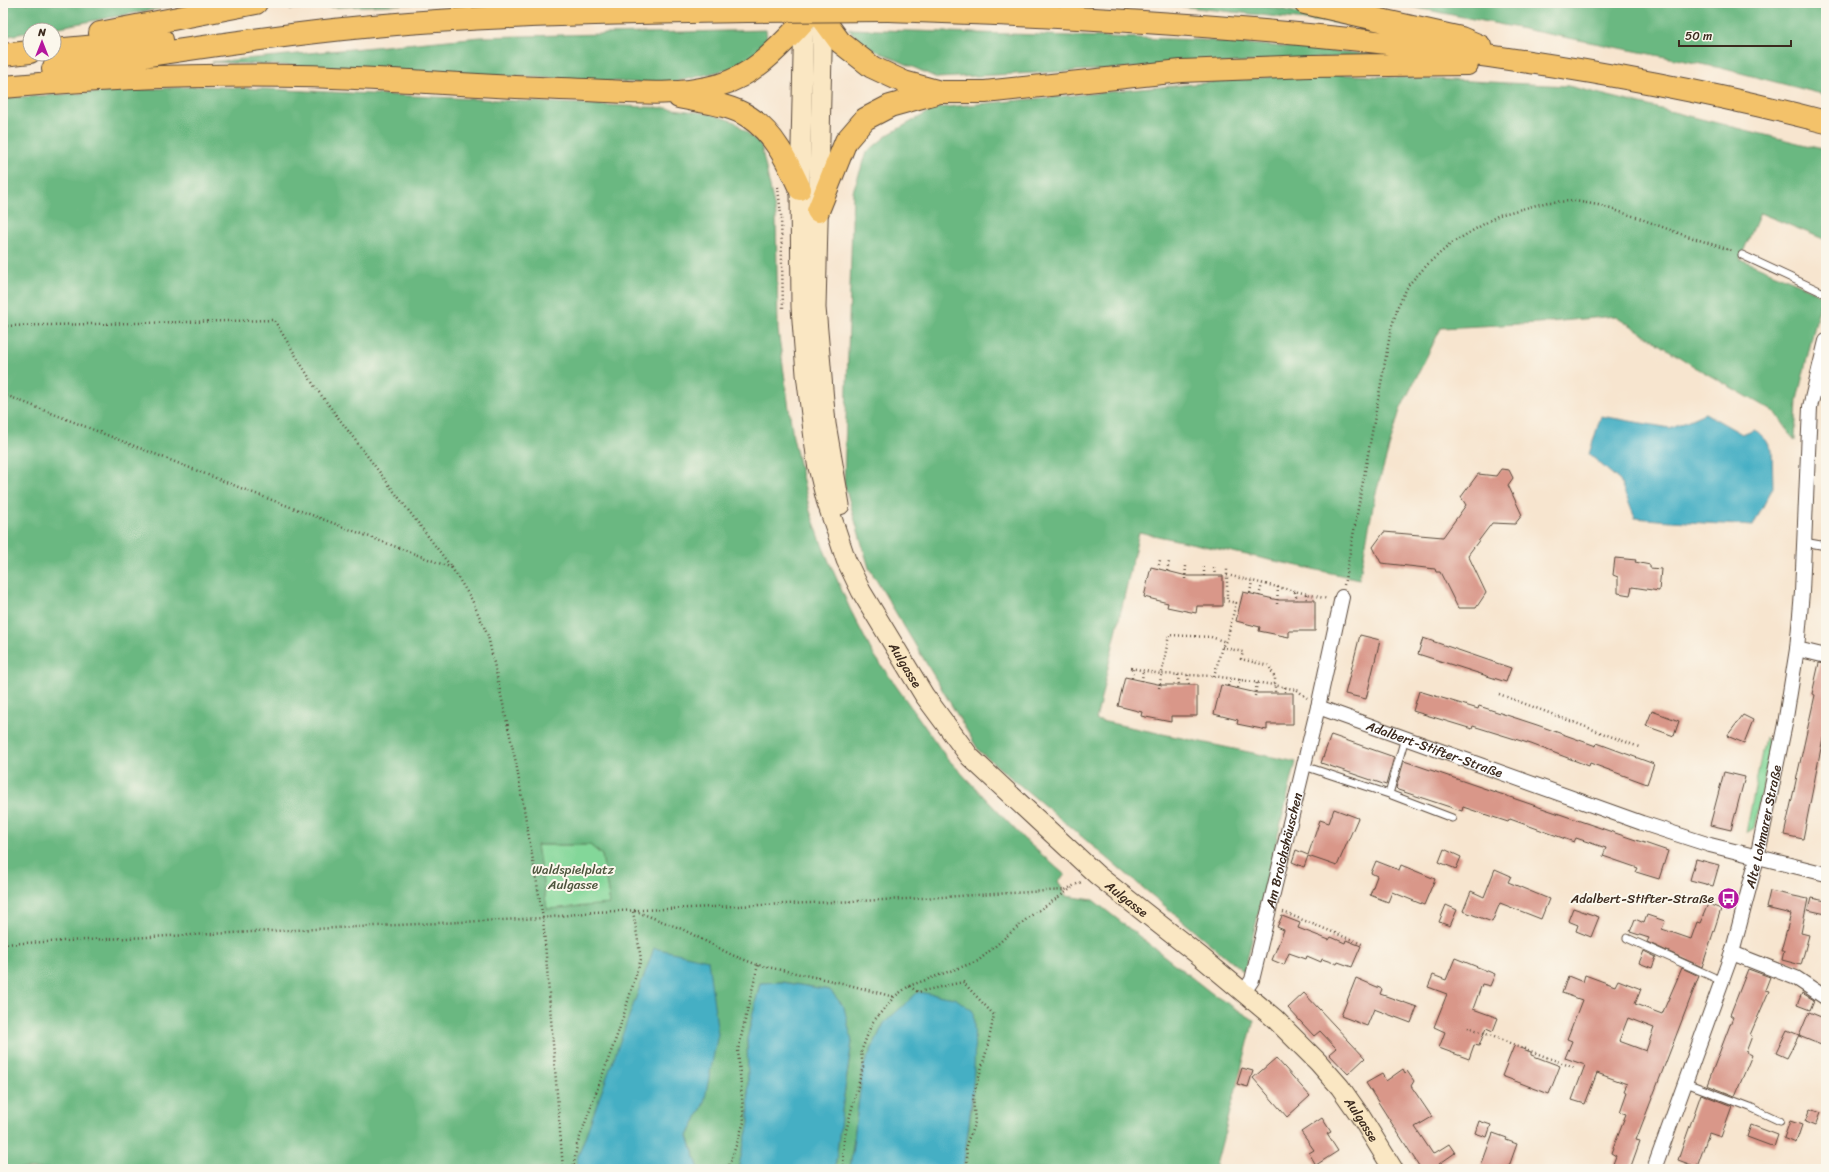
<svg xmlns="http://www.w3.org/2000/svg" width="1829" height="1172" font-family="Sriracha,sans-serif">
<rect width="100%" height="100%" fill="#fbf7ec"/>
<filter id="ink" filterUnits="userSpaceOnUse"><feTurbulence type="fractalNoise" baseFrequency=".025" numOctaves="2"/><feDisplacementMap in="SourceGraphic" scale="8" xChannelSelector="R" yChannelSelector="G"/><feConvolveMatrix kernelMatrix="1 2 1 2 8 2 1 2 1" color-interpolation-filters="sRGB"/></filter>
<filter id="wash" filterUnits="userSpaceOnUse"><feTurbulence type="fractalNoise" baseFrequency=".012" numOctaves="4" result="noise"/><feDisplacementMap in="SourceGraphic" scale="16" xChannelSelector="R" yChannelSelector="G"/><feGaussianBlur stdDeviation="0.9" result="paint"/><feColorMatrix in="noise" values="0 0 0 0 0 0 0 0 0 0 0 0 0 0 0 0 0 1.4 0 .05"/><feComposite in="paint" operator="in"/></filter>
<g filter="url(#wash)">
<rect width="100%" height="100%" fill="#f7e5cf"/>
<path fill="#83d799" stroke="#5f805c" d="M1765,737L1771,747L1754,828L1746,833Z
M537,845H590L602,855L610,905L547,909Z"/>
<path fill="#6ab881" stroke="#527150" fill-rule="evenodd" d="M3,3H189L43,30H30V32L3,37Z
M321,3H440L290,9Z
M1151,3H1252L1360,26Z
M1392,3H1826V95L1721,68Z
M848,29L1202,40L1382,55L937,78L868,47Z
M766,30L768,47L738,67L667,84L212,62L481,37Z
M1312,73L1568,86L1826,150V240L1760,213L1740,259L1799,284L1822,296L1797,400L1795,441L1776,413L1695,367L1616,316L1538,323L1441,328L1400,410L1375,496L1359,579L1139,532L1096,720L1296,762L1244,972L979,751L869,568L844,483L853,191L867,152L889,134L936,108Z
M201,86L666,108L711,114L735,122L761,145L776,215L778,330L793,437L810,511L824,550L850,609L872,652L947,758L1024,839L1065,875L1058,881L1066,896L1093,900L1214,995L1254,1020L1215,1169H963L973,1097L884,1023L863,1067L850,1169H835L843,1102L852,1042L830,990L782,982L760,983L747,1039L749,1123L738,1169H699L688,1136L704,1103L655,948L577,1159L578,1169H3V98ZM537,845H590L602,855L610,904L547,909Z"/>
<path fill="#45afc4" stroke="#406c71" d="M1705,413L1742,434L1755,429L1766,440L1772,450L1773,487L1753,526C1714,523 1674,522 1635,518L1620,481L1589,454L1601,416L1670,428Z
M654,948L708,960L718,1034L704,1103L688,1136L699,1169H578L577,1159Z
M782,982L830,990L844,1007L852,1042L843,1102L835,1169H738L749,1123L747,1039L760,983Z
M918,992L955,998L973,1011C978,1064 970,1117 963,1169H850L863,1067L884,1023Z"/>
<g id="blocks">
<path fill="#d99789" fill-rule="evenodd" d="M1501,469L1509,470L1513,478L1508,485L1522,515L1515,524L1492,523L1468,555L1486,593L1476,608H1458L1440,572H1436L1435,569L1381,563L1373,547L1384,532L1443,537L1466,505L1461,497L1478,474L1496,476Z
M1615,558L1636,560L1635,562L1650,565V568L1661,569L1659,591L1632,587L1630,595L1618,593V577L1613,575Z
M1151,567L1187,576H1223V606H1197L1196,613L1167,607L1168,603L1144,597Z
M1243,592L1278,600H1315V631H1289V637L1259,631L1260,627L1236,621Z
M1360,635L1380,640L1366,699L1345,694Z
M1423,638L1511,668L1506,682L1418,654Z
M1819,663L1826,664V738H1823L1803,839L1784,835L1815,695L1812,694Z
M1125,677L1162,685H1197V716H1171V722L1141,716L1142,712L1118,706Z
M1221,685L1257,693H1293V724H1267V730L1237,724L1238,720L1214,714Z
M1419,691L1478,709L1479,706L1537,725L1596,746L1597,743L1654,764L1647,784L1590,763L1589,766L1531,744L1473,726L1472,729L1413,711Z
M1652,711L1679,721L1674,736L1646,726Z
M1743,715L1753,720L1744,743L1727,736Z
M1331,735L1394,757L1386,785L1321,763Z
M1404,761L1668,851L1659,879L1636,872L1638,868L1603,856L1606,848L1576,838L1574,842L1510,819L1508,822L1463,807L1462,811L1398,790L1396,788Z
M1724,772L1745,777L1731,830L1710,825Z
M1334,809L1358,818L1337,866L1308,856L1304,867L1292,862L1296,850L1308,855L1320,820L1329,823Z
M1444,849L1461,857L1456,869L1439,862Z
M1696,859L1719,865L1713,886L1690,880Z
M1376,861L1399,870L1401,865L1435,879L1424,905L1392,892L1388,902L1370,895L1377,876L1371,873Z
M1495,869L1511,876L1508,882L1549,899L1541,919L1500,903L1492,922L1463,911L1471,891L1484,897Z
M1770,891L1808,899L1801,933L1809,935L1801,965L1782,960L1784,951H1781L1791,914L1766,908Z
M1811,898L1826,901V914L1808,910Z
M1708,904L1721,909L1702,967L1647,942L1649,938L1630,932L1635,919L1644,923L1647,915L1665,921L1662,929L1691,939L1697,922L1700,923Z
M1446,905L1457,910L1450,926L1439,922Z
M1573,908L1599,917L1591,937L1576,931L1578,925L1568,921Z
M1282,916L1300,923L1298,928L1319,936L1329,940L1331,937L1345,943L1346,940L1361,946L1352,967L1338,962L1337,964L1322,959L1321,962L1307,956L1306,959L1289,953L1284,965L1272,960L1284,930L1277,927Z
M1644,951L1656,957L1652,968L1639,963Z
M1455,958L1495,974L1490,986L1482,984L1473,1009L1498,1018L1493,1031L1486,1028L1479,1046L1474,1045L1469,1059L1439,1048L1445,1032L1434,1027L1447,994L1428,987L1433,975L1446,980Z
M1682,968L1699,976L1636,1140L1640,1141L1630,1169H1616L1617,1165L1613,1164L1616,1156L1611,1153L1626,1114L1620,1112L1627,1092L1624,1091L1627,1084L1597,1073L1585,1104L1572,1100L1585,1065L1565,1058L1572,1041L1567,1039L1582,1000L1562,993L1568,976L1583,982L1585,975L1615,986L1618,980L1641,989L1635,1004L1662,1014ZM1628,1018L1654,1028L1646,1051L1619,1041Z
M1748,969L1770,977L1765,990L1769,991L1750,1035L1752,1036L1746,1052L1752,1055L1735,1096L1707,1085L1733,1017L1730,1015Z
M1356,978L1382,989L1380,994L1417,1007L1411,1023L1374,1009L1367,1026L1341,1016Z
M1304,993L1365,1058L1348,1074L1329,1054L1336,1048L1320,1031L1314,1036L1288,1008Z
M1802,993L1814,1000L1810,1010L1797,1005Z
M1809,1012L1826,1019V1047L1799,1036Z
M1787,1030L1799,1035L1787,1058L1776,1053Z
M1514,1046L1531,1052V1055L1560,1066L1549,1094L1502,1076Z
M1276,1058L1310,1096L1287,1117L1253,1078Z
M1242,1068L1253,1071L1248,1087L1237,1084Z
M1403,1069L1405,1073L1407,1071L1414,1081L1411,1086L1432,1117L1415,1127L1433,1154L1449,1144L1455,1153L1439,1164L1442,1169H1421L1366,1083L1382,1074L1386,1081Z
M1701,1094L1732,1106L1721,1137L1709,1133L1697,1167L1678,1160Z
M1810,1109L1820,1113L1815,1126L1805,1122Z
M1322,1118L1331,1132L1327,1134L1338,1151L1316,1165L1309,1153L1314,1150L1301,1132Z
M1479,1121L1491,1125L1487,1137L1475,1133Z
M1790,1121L1802,1125L1796,1143L1784,1138Z
M1751,1125L1778,1135L1774,1147L1747,1137Z
M1493,1133L1507,1138L1506,1140L1517,1144L1508,1169H1480Z"/>
</g>
</g>
<g filter="url(#ink)">
<use href="#blocks" fill-opacity="0" stroke="#574639" stroke-width="1"/>
<g fill="none" stroke-linecap="round" stroke-linejoin="round">
<defs>
<path id="lane" d="M1742,255L1826,294
M1804,542L1826,546
M1304,766L1389,794L1452,818
M1389,794L1405,738
M1627,938L1722,981
M1686,1083L1750,1107L1780,1121"/>
<g id="street">
<path d="M1797,649L1826,656"/>
<path id="s1" d="M1318,707L1642,823L1710,845L1826,874"/>
<path d="M1732,953L1796,978L1826,998"/>
<path id="s2" d="M1244,992L1252,980L1318,707L1342,597"/>
<path id="s3" d="M1654,1169L1732,953L1757,858L1785,724L1797,649L1802,592L1810,407L1826,341"/>
</g>
<g id="secondary">
<path d="M823,11L816,308L826,424L840,505"/>
<path id="s4" d="M804,12L800,189L801,307L806,374L817,463L826,500L846,560L861,591L924,695L970,757L1097,875L1201,957L1274,1018L1318,1062L1340,1087L1361,1117L1393,1169"/>
</g>
<path id="highway" d="M1305,3L1461,38L1480,46
M888,10C1203,20 1520,43 1826,122
M823,19L840,42L872,67L904,82L937,91
M100,33L256,3
M54,50L162,40
M3,55L30,52
M53,69C160,54 266,36 373,26C497,15 622,13 747,11
M3,87C127,76 252,72 376,79C446,83 517,88 587,90C631,92 676,97 719,85C755,75 779,47 804,21
M679,97C701,102 730,104 749,117C775,134 788,163 800,189
M818,211L846,141L865,119L890,106L940,92H985L1181,71L1310,66L1467,64"/>
</defs>
<use href="#lane" stroke="#574639" stroke-width="9"/>
<use href="#street" stroke="#574639" stroke-width="16"/>
<use href="#secondary" stroke="#574639" stroke-width="21"/>
<use href="#highway" stroke="#574639" stroke-width="24"/>
<path stroke="#574639" stroke-width="2.5" stroke-dasharray="1 3" stroke-linecap="butt" d="M778,187L781,215L783,308
M3,326L274,320L315,387L452,568L472,600L488,636L516,763L543,918L563,1169
M3,394L256,494L452,568
M1204,567V576
M1214,568L1215,576
M1158,569L1160,560
M1167,571L1169,562
M1227,575L1328,599
M1185,579L1186,566
M1344,585L1391,329L1398,306L1409,284L1431,261L1452,243L1499,215L1548,202L1575,201L1598,205L1636,217L1681,234L1733,251
M1295,592L1297,600
M1250,593L1252,581
M1306,594L1307,600
M1259,596L1262,584
M1277,604L1278,587
M1222,647L1243,652L1241,659L1269,666L1275,678V693
M1131,668L1161,674L1214,676L1274,685L1297,690L1307,698
M1178,675L1179,685
M1188,675L1189,685
M1214,676L1222,647L1227,639L1236,603L1227,601V569
M1132,678L1133,668
M1142,681L1143,670
M1228,686L1230,678
M1285,687V693
M1159,688L1169,635L1211,637L1226,642
M1238,688L1240,679
M1499,694L1639,747
M1255,696L1257,682
M635,911L682,929L732,955L758,965L842,983L894,997
M1283,912L1362,944
M3,944L543,918L594,912L905,899L1065,890L1081,882
M909,986L978,961L1029,917L1072,888
M1468,1027L1575,1068
M573,1169L577,1145L619,1030L641,959L633,911
M728,1169L744,1122L738,1050L758,965
M843,1169L844,1138L863,1067L861,1052L872,1023L894,997L909,986L918,992L963,982L994,1015L987,1049L973,1097L975,1122L966,1145L968,1169"/>
<use href="#lane" stroke="#fff" stroke-width="7"/>
<use href="#street" stroke="#fff" stroke-width="14"/>
<use href="#secondary" stroke="#fae7c3" stroke-width="19"/>
<use href="#highway" stroke="#f3c26a" stroke-width="22"/>
<defs>
<path id="highway-bridge" d="M747,11L888,10"/>
</defs>
<use href="#highway-bridge" stroke="#574639" stroke-width="24" stroke-linecap="butt"/>
<use href="#highway-bridge" stroke="#f3c26a" stroke-width="22"/>
</g>
</g>
<defs>
<symbol id="bus-disc" viewBox="-11 -11 22 22"><circle r="9.5" fill="#b5179e" stroke="#fbf7ec"/><path d="M-5-6H5V4H4V6H2V4H-2V6H-4V4H-5ZM-3.5-4V0h7V-4ZM-3.5 1.2v1.5H-2V1.2ZM2 1.2v1.5H3.5V1.2Z" fill="#fff"/></symbol>
</defs>
<g fill-rule="evenodd">
<use href="#bus-disc" x="1716" y="886" width="25" height="25"/>
</g>
<g text-anchor="middle" dominant-baseline="central" stroke-width="4" stroke-linejoin="round" paint-order="stroke">
<g font-size="13" fill="#3b2a1e" stroke="#fbf7ec">
<text stroke="none"><textPath href="#s4" startOffset="674">Aulgasse</textPath></text>
<text stroke="none"><textPath href="#s1" startOffset="124">Adalbert-Stifter-Straße</textPath></text>
<text stroke="none"><textPath href="#s3" startOffset="360">Alte Lohmarer Straße</textPath></text>
<text stroke="none"><textPath href="#s2" startOffset="148">Am Broichshäuschen</textPath></text>
<text stroke="none"><textPath href="#s4" startOffset="998">Aulgasse</textPath></text>
<text stroke="none"><textPath href="#s4" startOffset="1322">Aulgasse</textPath></text>
</g>
<g font-size="13" fill="#4d553d" stroke="#fbf7ec">
<text x="573" y="869">Waldspielplatz<tspan x="573" dy="15">Aulgasse</tspan></text>
</g>
<g font-size="13" fill="#3b2a1e" stroke="#fbf7ec" text-anchor="end">
<text x="1714" y="898">Adalbert-Stifter-Straße</text>
</g>
</g>
<rect width="1829" height="1172" fill="none" stroke="#fbf7ec" stroke-width="16"/>
<g transform="translate(42 42)"><circle r="19" fill="#fbf7ec" stroke="#aea59a"/>
<path d="M0-3L7 15L0 10L-7 15Z" fill="#b5179e"/>
<text y="-6" font-size="11" font-weight="bold" text-anchor="middle" fill="#3b2a1e">N</text>
</g>
<path d="M1679 40v6h112v-6" fill="none" stroke="#3b2a1e" stroke-width="2"/>
<text x="1685" y="40" font-size="12" fill="#3b2a1e" stroke="#fbf7ec" stroke-width="3" paint-order="stroke">50 m</text>
</svg>
